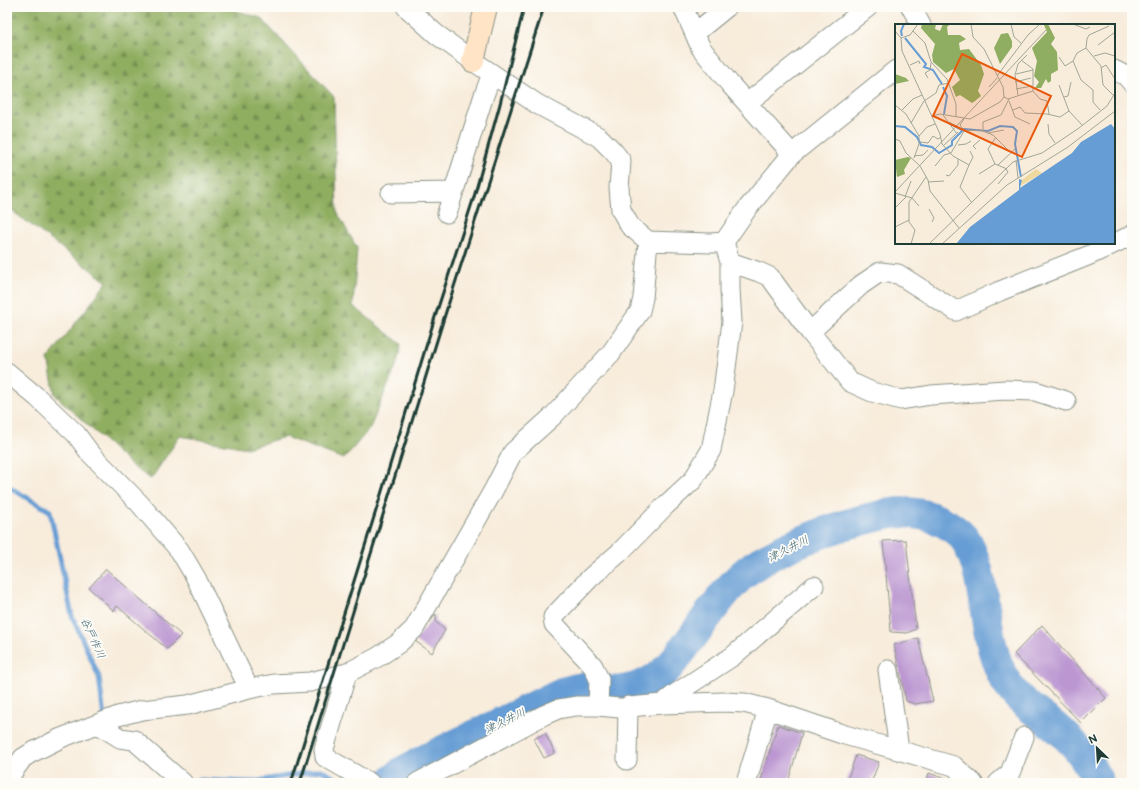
<svg xmlns="http://www.w3.org/2000/svg" width="1139" height="790" font-family="'Balsamiq Sans','Klee One',sans-serif">
<defs>
<pattern id="forest-firs" width="22" height="20" patternUnits="userSpaceOnUse"><rect width="22" height="20" fill="#90ae61"/><path d="M5 1l3.5 6h-7zM16 11l3.5 6h-7z" fill="#758f51"/></pattern>
</defs>
<rect width="100%" height="100%" fill="#fdfcf7"/>
<filter id="ink" filterUnits="userSpaceOnUse"><feTurbulence type="fractalNoise" baseFrequency=".025" numOctaves="2"/><feDisplacementMap in="SourceGraphic" scale="8" xChannelSelector="R" yChannelSelector="G"/><feConvolveMatrix kernelMatrix="1 2 1 2 8 2 1 2 1" color-interpolation-filters="sRGB"/></filter>
<filter id="wash" filterUnits="userSpaceOnUse"><feTurbulence type="fractalNoise" baseFrequency=".012" numOctaves="4" result="noise"/><feDisplacementMap in="SourceGraphic" scale="16" xChannelSelector="R" yChannelSelector="G"/><feGaussianBlur stdDeviation="0.9" result="paint"/><feColorMatrix in="noise" values="0 0 0 0 0 0 0 0 0 0 0 0 0 0 0 0 0 1.4 0 .05"/><feComposite in="paint" operator="in"/></filter>
<g filter="url(#wash)">
<rect width="100%" height="100%" fill="#f8ecdb"/>
<path fill="url(#forest-firs)" stroke="#58764a" d="M7,7H224L261,18L334,97L337,212L357,248L353,306L401,344L397,364L370,428L344,459L285,437L247,448L180,436L151,479L134,468L55,395L48,359L107,282L7,207Z"/>
<g fill="none" stroke-linecap="round" stroke-linejoin="round">
<path stroke="#669dd4" stroke-width="5" d="M7,486L50,511L72,616L99,677L104,718
M189,783L200,780L252,782L321,770L344,783"/>
<path stroke="#669dd4" stroke-width="31" d="M389,783L402,772L430,757L563,692C569,691 576,688 582,688C592,688 602,691 613,691C627,691 644,686 656,678C666,672 673,662 680,653C700,629 716,600 739,578C752,565 768,557 784,549C810,537 835,527 863,520C879,516 896,511 912,513C931,515 950,523 963,537C970,545 974,558 977,568C987,605 986,646 1005,680C1021,707 1045,716 1066,736C1081,750 1090,766 1099,783"/>
</g>
<g id="blocks">
<path fill="#bb96d1" d="M906,540L916,629L907,633L891,632L883,541Z
M106,569L181,635L167,649L117,606L114,611L89,588Z
M436,614V622L445,630L432,653L415,641Z
M1042,625L1106,698L1081,723L1014,654Z
M918,638L933,701L915,704L906,701L894,645Z
M778,725L802,733L788,783H760Z
M545,733L555,753L544,758L534,739Z
M856,755L879,762L871,783H846Z
M929,773L951,781V783H926Z"/>
</g>
</g>
<g filter="url(#ink)">
<use href="#blocks" fill-opacity="0" stroke="#8c9488" stroke-width="1"/>
<g fill="none" stroke-linecap="round" stroke-linejoin="round">
<defs>
<path id="street" d="M406,7L436,34L473,61L537,104L599,137L613,151L621,161L619,188L621,210L630,226L648,241L710,243L724,242L747,209L792,154L896,70
M683,7L701,48L729,83L792,154
M911,7L921,25
M695,33L727,7
M1114,70L1126,76L1132,83
M747,103L868,7
M391,193L453,192
M447,213L484,95L492,74
M730,262L759,272L770,277L810,332L850,382L872,392L901,400L931,395L1005,390L1035,391L1066,401
M810,332L861,285L880,272L898,274L956,311L1000,291L1090,255L1132,235
M7,372L38,398L76,434L90,453L140,504L180,551L196,578L249,689
M888,670L899,750
M347,673L324,749L325,757L370,783
M662,704L675,694L733,656L814,586
M598,706L599,679L593,666L554,624L553,617L591,577L619,553L665,506L693,480L711,450L723,391L732,322L730,289V262L724,242
M98,724L120,738L134,740L183,783
M627,760L628,706
M7,780L23,758L31,753L61,738L118,716L142,710L188,705L249,689L274,684L310,682L347,673L378,657L399,643L414,629L493,491L513,452L553,416L601,364L611,353L640,311L643,298L648,241
M417,783L544,715L558,709L576,706H598L619,708L662,704L725,702L744,703L768,709L845,735L954,766L973,783
M746,783L768,709
M998,783L1010,773L1024,737"/>
<path id="secondary" d="M473,61L486,7"/>
</defs>
<use href="#street" stroke="#8c9488" stroke-width="21"/>
<use href="#secondary" stroke="#8c9488" stroke-width="24"/>
<use href="#street" stroke="#fff" stroke-width="19"/>
<use href="#secondary" stroke="#ffe4c6" stroke-width="22"/>
<path stroke="#1f3d34" stroke-width="3" d="M291,783L379,501L435,317L474,197L500,104L524,7
M300,783L443,321L544,7"/>
</g>
</g>
<g text-anchor="middle" dominant-baseline="central" stroke-width="3.5" stroke-linejoin="round" paint-order="stroke">
<g font-size="11" font-style="italic" fill="#385f6c" stroke="#fdfcf7">
<text transform="translate(788 549) rotate(-27)">津久井川</text>
<text transform="translate(93 638) rotate(66)">谷戸作川</text>
<text transform="translate(505 721) rotate(-26)">津久井川</text>
</g>
</g>
<g transform="translate(895 24)">
<rect width="220" height="220" fill="#f8ecdb"/>
<path d="M27,0H41L40,5L45,7L48,0H55L52,3L53,11H65L71,15L64,19L65,26L74,25L86,41L89,50L83,67L86,72L80,77L77,79L65,71L61,73L57,63L65,56L59,45L51,49L38,38L37,31L40,20L26,4ZM153,0L160,14L156,20L162,28L163,46L156,50V57L153,59L151,55L146,64H140L144,58L139,52L142,37L137,24L152,8L149,1ZM113,9L117,17V23L105,40L99,24L106,10ZM0,50L11,54L14,57L0,60ZM13,133L16,134L9,146L10,150L2,153L0,136Z" fill="#90ae61"/>
<path d="M141,145L147,149L125,162L127,156Z" fill="#eeda9e"/>
<path d="M216,100L220,105V220H61L75,203L124,166V155L127,156L125,164L177,129L186,118Z" fill="#669dd4"/>
<path fill="none" stroke="#669dd4" stroke-width="2" d="M7,12L6,7L9,0M10,14L31,40L29,43L38,46L47,60M48,63L52,72L49,90M54,99L67,106M0,102L10,103L22,113L26,121L37,123L44,129L57,121V117L69,105L93,107L105,102L118,103L122,107L120,120L126,153"/>
<path fill="none" stroke="#a1a698" stroke-width="1" d="M76,0L78,13L89,25L108,63L109,73L113,75L138,67V45L126,36M116,0L119,13L126,19M178,0L191,5L195,3M0,7L6,14L7,27L45,110L47,120L58,132L74,141L65,163L77,179M18,7L30,19L36,38L52,55L61,80V93M6,14L15,11L23,0M203,21L220,8M191,24L182,29L178,37L186,56L198,66M199,32L210,29L220,32M164,33L170,42L178,37M15,41L24,37L25,40M206,44L211,41L220,55M121,50L138,46M102,52L133,11L145,0M33,54L30,49L35,46L36,39M120,58L136,54M164,61L174,87L187,101M208,61L206,42L191,24L192,15L194,11L214,2M208,61L220,73M94,63L102,54M121,65L137,62M198,66V78L205,86M138,67L145,75L152,77L154,90M123,71L120,51L123,40L132,31M169,73L173,72L176,58M114,77L120,93L135,100M0,81L11,90L24,112V120L19,134M7,86L18,75L27,71M118,86L125,83L130,89L152,90L165,93L174,87M48,91L62,110M37,92L45,90L75,95L105,78L109,73M16,99L29,77L41,69L44,61L54,59M153,100L154,110L160,119M69,107L85,106L98,111L115,128M69,107L65,101L69,95M88,107V98L106,91L114,75M93,109L109,106M24,112L32,103L40,100M101,113L93,125L100,140L112,145M0,115L5,117L11,129L25,142L33,156L35,167L64,204M25,118L33,119L38,112L43,115L46,113M63,121L71,120L76,117M48,122L63,108M81,125L78,122L85,116M19,132L28,131L33,126M121,136L123,154M74,141L78,133L75,127M103,141L120,125M40,142L49,131L56,129L69,107M84,150L100,140M51,151L54,152L63,141V135M33,158L49,157M103,160L113,148L111,145M0,168L151,6M0,169L17,174L24,182M10,173L16,157M0,184L11,173M34,185L39,194L37,198M0,203L14,196M16,220L20,206L14,198V178L31,153M34,220L118,138L147,129L184,104L212,82L220,69M47,220L112,161L173,123L220,87"/>
<path fill="#e8590c" fill-opacity="0.15" stroke="#e8590c" stroke-width="2" d="M67,30L156,72L127,133L38,92Z"/>
<rect width="220" height="220" fill="none" stroke="#1f3d34" stroke-width="2"/>
</g>
<rect width="1139" height="790" fill="none" stroke="#fdfcf7" stroke-width="24"/>
<g transform="translate(1097 748) rotate(335)" stroke="#fdfcf7" stroke-width="3" paint-order="stroke">
<path d="M0-3L7 15L0 10L-7 15Z" fill="#1f3d34"/>
<text y="-6" font-size="11" font-weight="bold" text-anchor="middle" fill="#1f3d34">N</text>
</g>
</svg>
